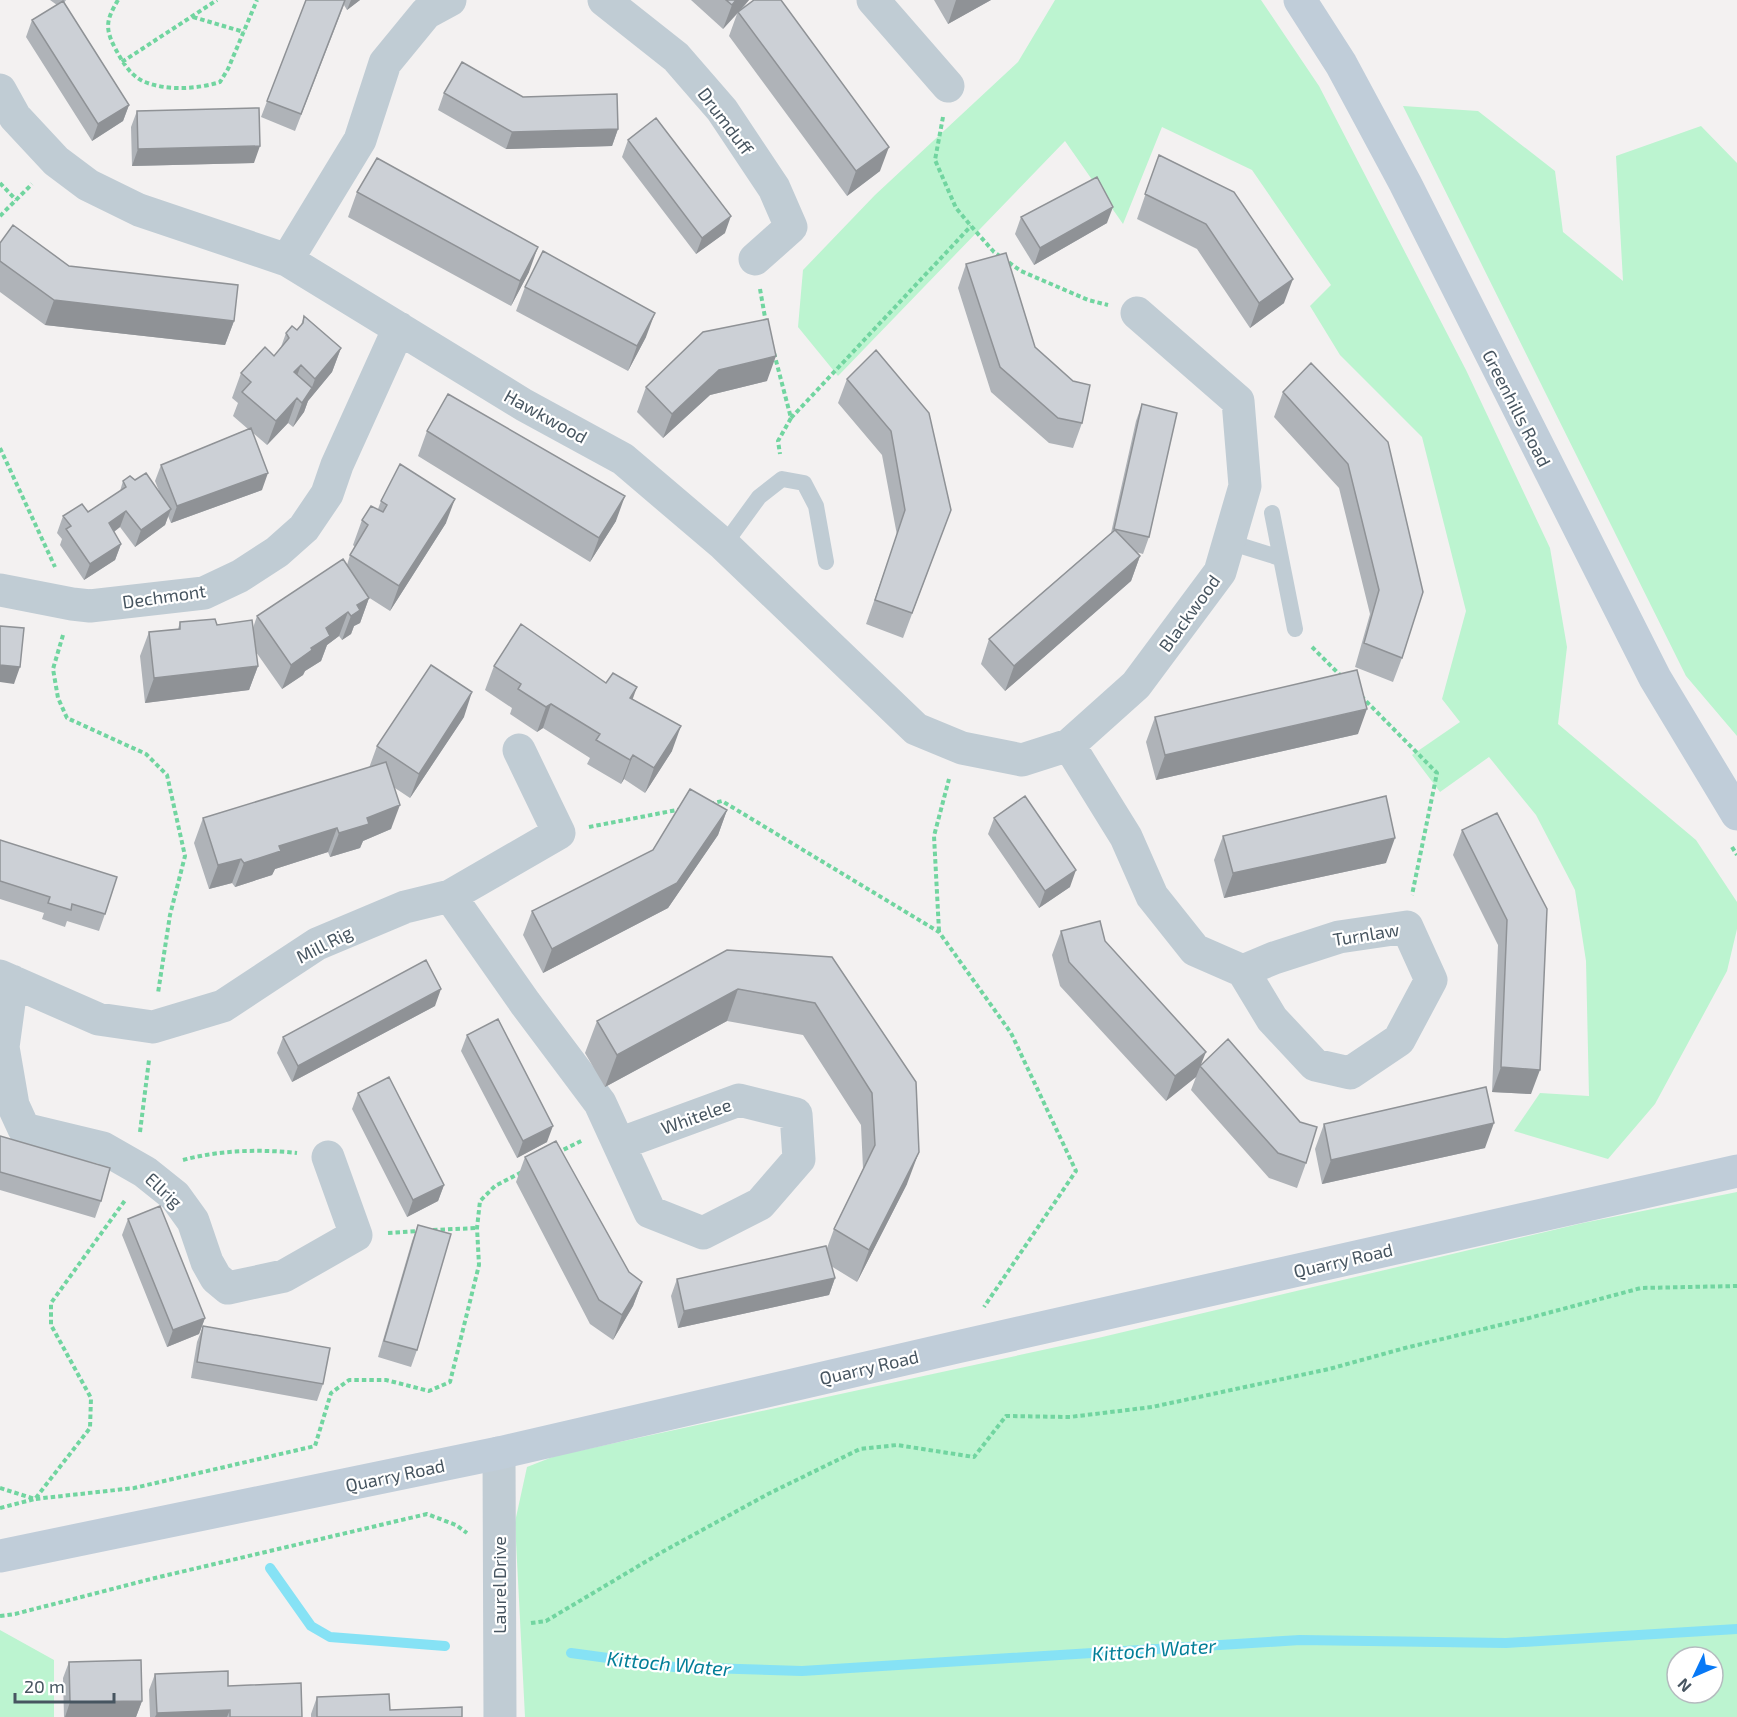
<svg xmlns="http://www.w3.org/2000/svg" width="1737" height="1717" font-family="'Exo 2',sans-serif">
<rect width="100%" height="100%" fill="#f3f1f1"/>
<path fill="#bcf4d0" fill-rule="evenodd" d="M1055,0H1261L1319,86L1466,370L1550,548L1567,647L1558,724L1696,840L1737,902V929L1727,971L1655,1104L1608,1159L1514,1131L1540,1093L1589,1096L1586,961L1575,890L1536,815L1489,757L1440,792L1412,755L1460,722L1442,699L1466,611L1422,437L1340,355L1310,306L1331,285L1252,170L1162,127L1123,224L1065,141L838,376L798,327L803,270L875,195L1018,62Z
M1403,106L1478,111L1555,171L1563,232L1623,281L1616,156L1701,126L1737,163V736L1686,676Z
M1737,1192V1717H525L515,1522L527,1467L555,1456L1098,1338L1583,1223ZM1677,1657H1713V1693H1677Z
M0,1630L54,1660V1717H0Z"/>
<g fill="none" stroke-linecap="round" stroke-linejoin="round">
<path stroke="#86e2f5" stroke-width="10" d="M270,1568L311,1626L330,1637L445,1646
M571,1653L674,1667L802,1671L1300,1640L1506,1643L1737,1629"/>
<path stroke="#71d5a0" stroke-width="4" stroke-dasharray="4.5 3" stroke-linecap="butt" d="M118,0C107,19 104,27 115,48C122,61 130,76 145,82C167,91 198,89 220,82L228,69L257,0
M193,17L244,32
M122,62L217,0
M943,117L935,160L956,208L971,226L994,252L1021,271L1088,300L1108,305
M0,183L16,200
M0,216L32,184
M760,289L766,323
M774,353L791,418L778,441L780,454
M791,418L971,226
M0,448L55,567
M63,635L53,669L58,698L67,718L146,754L167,775L185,856L170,915L158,993
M1312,647L1343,678
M1361,696L1437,773L1412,895
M710,804L722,801L939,932L1011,1033L1076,1171L984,1307
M589,827L682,809
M1732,847L1737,855
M939,931L934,836L949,779
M140,1132L149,1060
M557,1153L583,1140
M183,1160C220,1150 259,1149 297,1153
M433,1230L477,1228
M388,1233L419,1231
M0,1488L35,1499L134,1488L315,1446L331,1393L349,1380H386L429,1391L450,1382L479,1265L477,1228L480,1201L495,1186L522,1172
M0,1508L35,1499L90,1428L91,1398L51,1325V1303L126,1199
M0,1616L15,1614L155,1578L427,1514L456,1525L467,1533
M531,1623L546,1621L662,1552L768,1494L860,1449L897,1445L974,1457L1006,1416L1070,1417L1152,1407L1329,1369L1405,1348L1529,1318L1641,1288L1737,1286"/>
<path stroke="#c0ccd4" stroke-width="16" d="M1272,513L1295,629
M1229,542L1280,558
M724,545L759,497L782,479L804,483L816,506L826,562"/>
<path stroke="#c0ccd4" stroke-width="33" d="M604,0L676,57L722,110L774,188L791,227L755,259
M873,0L948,86
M0,90L15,117L56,161L88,185L139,210L287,260L524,405L623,459L724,545L916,729L962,748L1022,760L1069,745L1136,685L1220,572L1245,486L1238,401L1137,313
M287,260L360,140L385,63L426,13L450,0
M0,590L72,604L90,606L204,593L240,576L277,552L304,528L327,494L337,465L399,328
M1069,745L1126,837L1152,896L1195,950L1243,971L1272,1019L1315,1065L1350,1073L1399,1040L1431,980L1407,927L1339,937L1274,958L1243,971
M450,896L525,1003L600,1103L650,1212L703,1233L760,1204L799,1159L796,1114L739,1100L619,1144
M0,976L98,1019L153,1027L223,1006L317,944L405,907L450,896L559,833L519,750
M12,981L3,1047L13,1105L24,1129L103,1148L145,1172L175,1196L193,1221L207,1262L216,1278L228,1288L284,1276L356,1235L328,1157
M499,1453L500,1717"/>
<path stroke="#c0cdd9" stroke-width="33" d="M1300,0L1341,64L1405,183L1655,678L1737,814
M0,1556L499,1453L957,1347L1737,1171"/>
</g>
<path fill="#afb3b8" d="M50,0H66L64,3L129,105L123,121L92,141L26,37L32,20L57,5Z
M306,0H360L347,10L344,5L295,131L261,117Z
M691,0H749L742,9L880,171L847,196L729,36L737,14L723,29Z
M934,0H991L948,24Z
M444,93L523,97L618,129L612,146L506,149L438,110Z
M137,111L254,163L132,166L131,127Z
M628,140L725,233L696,254L622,157Z
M1159,155L1284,303L1250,328L1197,249L1137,219Z
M357,192L529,272L511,306L348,217Z
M1021,217L1107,223L1034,265L1015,234Z
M0,243L234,321L225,345L45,325L0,292Z
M966,264L1035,347L1082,423L1073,448L1049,443L991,392L958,288Z
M525,287L646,337L628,371L516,311Z
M304,316L341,348L332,372L308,401L304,412L293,427L288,423L267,445L253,433L262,490L171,523L168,516L165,525L135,547L120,527L114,532L121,544L115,560L84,580L60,545L62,539L57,533L63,516L88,512L120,491L123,481L135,480L159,491L155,481L161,465L248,429L233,416L238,403L232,398L241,373L274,356L281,347L286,333L297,330L301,325Z
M876,350L951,510L903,638L866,624L897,535L882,455L838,403L847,379Z
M1311,363L1423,592L1402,658L1393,682L1355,667L1370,614L1339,488L1274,417L1283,392Z
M767,381L710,395L663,438L637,412L646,387Z
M1142,404L1149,537L1143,554L1136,552L1140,556L1131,581L1005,691L981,664L989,639L1111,533L1136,421Z
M427,431L616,521L590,562L418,456Z
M381,501L446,523L390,611L368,597L369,598L360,623L354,626L351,634L342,640L339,636L327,645L321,661L305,671L303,675L282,689L256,652L258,666L249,690L145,703L140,656L149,632L178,629L180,622L253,628L257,616L347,565L350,555L355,547L353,545L362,520L378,509Z
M494,666L606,683L633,700L672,751L645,793L624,779L621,784L587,764L590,758L543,728L537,732L510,714L512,708L485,690Z
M464,717L410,798L395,788L391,829L363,841L360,848L330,857L328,852L275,869L272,875L235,887L232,883L209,889L194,843L203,818L369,768L377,746Z
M1155,717L1358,734L1156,780L1146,742Z
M727,810L718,835L668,908L543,973L523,935L532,911L653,850Z
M1497,813L1531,1094L1492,1092L1498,945L1453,855L1462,830Z
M994,818L1070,887L1039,908L988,834Z
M1223,836L1386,863L1224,898L1214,860Z
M0,840L105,914L99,931L67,921L65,927L42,919L44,913L0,899Z
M1061,931L1105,941L1201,1065L1306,1163L1297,1188L1269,1178L1191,1090L1196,1077L1166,1101L1060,986L1052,955Z
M832,957L907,1184L857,1282L831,1266L835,1278L829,1295L678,1328L671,1296L677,1279L827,1248L834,1229L863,1169L861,1125L803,1035L727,1021L605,1087L585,1053L597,1021Z
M435,1006L292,1082L277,1053L283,1037Z
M467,1035L547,1142L517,1158L461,1051Z
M358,1093L444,1185L438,1201L407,1217L352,1109Z
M1324,1124L1485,1148L1322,1184L1315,1149Z
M0,1136L101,1201L95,1218L0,1190Z
M525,1157L629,1272L642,1282L633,1306L613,1340L590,1324L516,1182Z
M128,1219L205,1318L199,1334L167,1347L122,1235Z
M418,1225L417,1350L411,1367L378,1357L412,1241Z
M203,1326L323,1384L317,1401L191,1378L197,1342Z
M69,1662L142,1701L136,1717H64L63,1678Z
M155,1674L228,1686L302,1717H150L149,1690Z
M317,1697L390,1710L462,1717H311V1714Z"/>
<path fill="#8f9296" d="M351,0H360L347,10Z
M736,0H749L723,29L732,5Z
M956,0H991L948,24Z
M129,105L123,121L92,141L98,124Z
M618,129L612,146L506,149L512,132Z
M260,146L254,163L132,166L138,149Z
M889,147L880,171L847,196L856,171Z
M1113,207L1107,223L1034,265L1040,248Z
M731,216L725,233L696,254L702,238Z
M538,247L529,272L511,306L520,281Z
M1293,279L1284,303L1250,328L1259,303Z
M54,300L234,321L225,345L45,325Z
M655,313L646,337L628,371L637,346Z
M341,348L332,372L308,401L304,412L293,427L302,403L311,390L315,379Z
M776,356L767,381L710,395L663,438L672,414L719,370Z
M301,365L292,389L294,372Z
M297,398L288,423L267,445L276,421Z
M268,473L262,490L171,523L177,506Z
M625,496L616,521L590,562L599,538Z
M455,499L446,523L390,611L399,586Z
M171,509L165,525L135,547L141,530Z
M126,511L120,527L103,540L109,523Z
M121,544L115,560L84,580L90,564Z
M1140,556L1131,581L1005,691L1014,666Z
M369,598L360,623L354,626L351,634L342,640L351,616L357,605Z
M348,612L339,636L327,645L321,661L305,671L303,675L282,689L291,665L311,648L326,628Z
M0,665L20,667L14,684L0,682Z
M258,666L249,690L145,703L154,678Z
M637,687L628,712L630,698Z
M472,692L464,717L410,798L419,774Z
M551,704L543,728L537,732L546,707Z
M1367,709L1358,734L1156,780L1165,755Z
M681,726L672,751L645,793L654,768Z
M633,755L624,779L621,784L630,760Z
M400,805L391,829L363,841L360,848L330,857L339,833L367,818Z
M727,810L718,835L668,908L543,973L552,949Z
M337,828L328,852L275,869L272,875L235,887L244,863L279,846Z
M1395,838L1386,863L1224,898L1233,873Z
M241,859L232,883L209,889L218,865Z
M1076,870L1070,887L1039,908L1045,891Z
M441,989L435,1006L292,1082L298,1066Z
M738,989L727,1021L605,1087L617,1055Z
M1206,1052L1196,1077L1166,1101L1175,1076Z
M1501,1067L1540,1070L1531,1094L1492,1092Z
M1494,1123L1485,1148L1322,1184L1331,1160Z
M553,1126L547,1142L517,1158L523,1141Z
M919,1152L907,1184L857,1282L869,1250Z
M444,1185L438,1201L407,1217L413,1200Z
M835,1278L829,1295L678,1328L684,1311Z
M642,1282L633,1306L613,1340L622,1315Z
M205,1318L199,1334L167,1347L173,1330Z
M142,1701L136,1717H65L70,1702Z
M230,1710L227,1717H155L157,1713Z"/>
<path fill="#ccd0d6" stroke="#8f9296" stroke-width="1.5" d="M306,0H345L301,114L267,101Z
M726,0H736L732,5Z
M754,0H781L889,147L856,171L738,12Z
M63,1L129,105L98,124L32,20Z
M462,62L523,97L617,94L618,129L512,132L444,93Z
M259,108L260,146L138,149L137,111Z
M656,118L731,216L702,238L628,140Z
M1159,155L1234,192L1293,279L1259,303L1206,224L1145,194Z
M377,158L538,247L520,281L357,192Z
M1097,177L1113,207L1040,248L1021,217Z
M13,225L69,266L238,285L234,321L54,300L0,261V243Z
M543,251L655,313L637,346L525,287Z
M1006,253L1035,347L1073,381L1090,385L1082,423L1058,418L1000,367L966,264Z
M304,316L341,348L315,379L301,365L294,372L312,388L302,403L297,398L276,421L242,392L251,382L241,373L265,347L274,356L289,338L286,333L292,326L297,330L303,323Z
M768,319L776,356L719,370L672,414L646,387L703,332Z
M876,350L929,413L951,510L912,613L875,600L905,510L891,431L847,379Z
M1311,363L1388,442L1423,592L1402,658L1364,643L1379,590L1348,464L1283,392Z
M448,394L625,496L599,538L427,431Z
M1142,404L1177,413L1149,537L1114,529Z
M251,428L268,473L177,506L161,465Z
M400,464L455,499L399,586L350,555L368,525L362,520L371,506L383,512L387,505L381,501Z
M146,473L171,509L141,530L126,511L109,523L121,544L90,564L66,529L71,526L63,516L82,504L88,512L126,487L123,481L130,476L135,480Z
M1115,530L1140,556L1014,666L989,639Z
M343,559L369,598L357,605L360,610L351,616L348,612L326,628L330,636L311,648L312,650L291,665L257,616Z
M215,619L217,625L252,620L258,666L154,678L149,632L180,629V622Z
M521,624L606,683L613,673L637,687L630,698L681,726L654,768L633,755L630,760L596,740L600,734L551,704L546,707L518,689L521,684L494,666Z
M0,626L24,628L20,667L0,665Z
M431,665L472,692L419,774L377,746Z
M1357,670L1367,709L1165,755L1155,717Z
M386,762L400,805L367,818L369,824L339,833L337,828L279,846L281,851L244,863L241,859L218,865L203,818Z
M690,789L727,810L677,883L552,949L532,911L653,850Z
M1025,796L1076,870L1045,891L994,818Z
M1386,796L1395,838L1233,873L1223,836Z
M1497,813L1547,909L1540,1070L1501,1067L1507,920L1462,830Z
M0,840L117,877L105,914L72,904L71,910L48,903L50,897L0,881Z
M1100,921L1105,941L1206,1052L1175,1076L1069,962L1061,931Z
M727,950L832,957L916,1082L919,1152L869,1250L834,1229L875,1145L872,1093L815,1003L738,989L617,1055L597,1021Z
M426,960L441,989L298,1066L283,1037Z
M498,1019L553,1126L523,1141L467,1035Z
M1228,1039L1300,1122L1317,1127L1306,1163L1278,1153L1200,1066Z
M389,1077L444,1185L413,1200L358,1093Z
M1486,1087L1494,1123L1331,1160L1324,1124Z
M0,1136L110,1168L101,1201L0,1172Z
M556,1141L629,1272L642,1282L622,1315L599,1300L525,1157Z
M160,1206L205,1318L173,1330L128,1219Z
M418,1225L451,1234L417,1350L384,1341Z
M826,1246L835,1278L684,1311L677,1279Z
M203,1326L330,1348L323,1384L197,1362Z
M141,1660L142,1701L70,1702L69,1662Z
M228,1671V1686L301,1683L302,1717H230V1710L157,1713L155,1674Z
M389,1694L390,1710L462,1707V1717H317V1697Z"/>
<g text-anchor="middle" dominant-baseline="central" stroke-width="4.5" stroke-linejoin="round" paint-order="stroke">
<g font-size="18" fill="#475560" stroke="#fff">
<text transform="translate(726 121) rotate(53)">Drumduff</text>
<text transform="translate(1517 408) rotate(63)">Greenhills Road</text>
<text transform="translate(546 416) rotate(29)">Hawkwood</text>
<text transform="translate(164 596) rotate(-8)">Dechmont</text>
<text transform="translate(1189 613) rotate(-54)">Blackwood</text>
<text transform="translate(1366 934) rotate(-9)">Turnlaw</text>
<text transform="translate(324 944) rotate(-27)">Mill Rig</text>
<text transform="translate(696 1116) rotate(-20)">Whitelee</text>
<text transform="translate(164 1190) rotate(43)">Ellrig</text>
<text transform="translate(1343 1260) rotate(-13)">Quarry Road</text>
<text transform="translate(869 1367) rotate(-13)">Quarry Road</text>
<text transform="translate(395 1475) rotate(-12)">Quarry Road</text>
<text transform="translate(499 1585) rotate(-90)">Laurel Drive</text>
</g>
<g font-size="20" font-style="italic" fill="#037f98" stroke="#fff">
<text transform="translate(1154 1649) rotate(-4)">Kittoch Water</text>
<text transform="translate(669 1663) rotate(5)">Kittoch Water</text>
</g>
</g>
<g transform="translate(1695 1675) rotate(226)"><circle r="28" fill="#ffffff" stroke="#b5bbbf" stroke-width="1.5"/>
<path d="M0-4.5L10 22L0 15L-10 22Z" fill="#0879f6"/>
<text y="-9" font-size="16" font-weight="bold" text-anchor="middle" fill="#475560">N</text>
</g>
<path d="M15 1693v9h99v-9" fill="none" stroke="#475560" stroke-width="3"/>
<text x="24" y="1693" font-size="18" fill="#475560" stroke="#ffffff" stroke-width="4.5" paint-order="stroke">20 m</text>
</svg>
